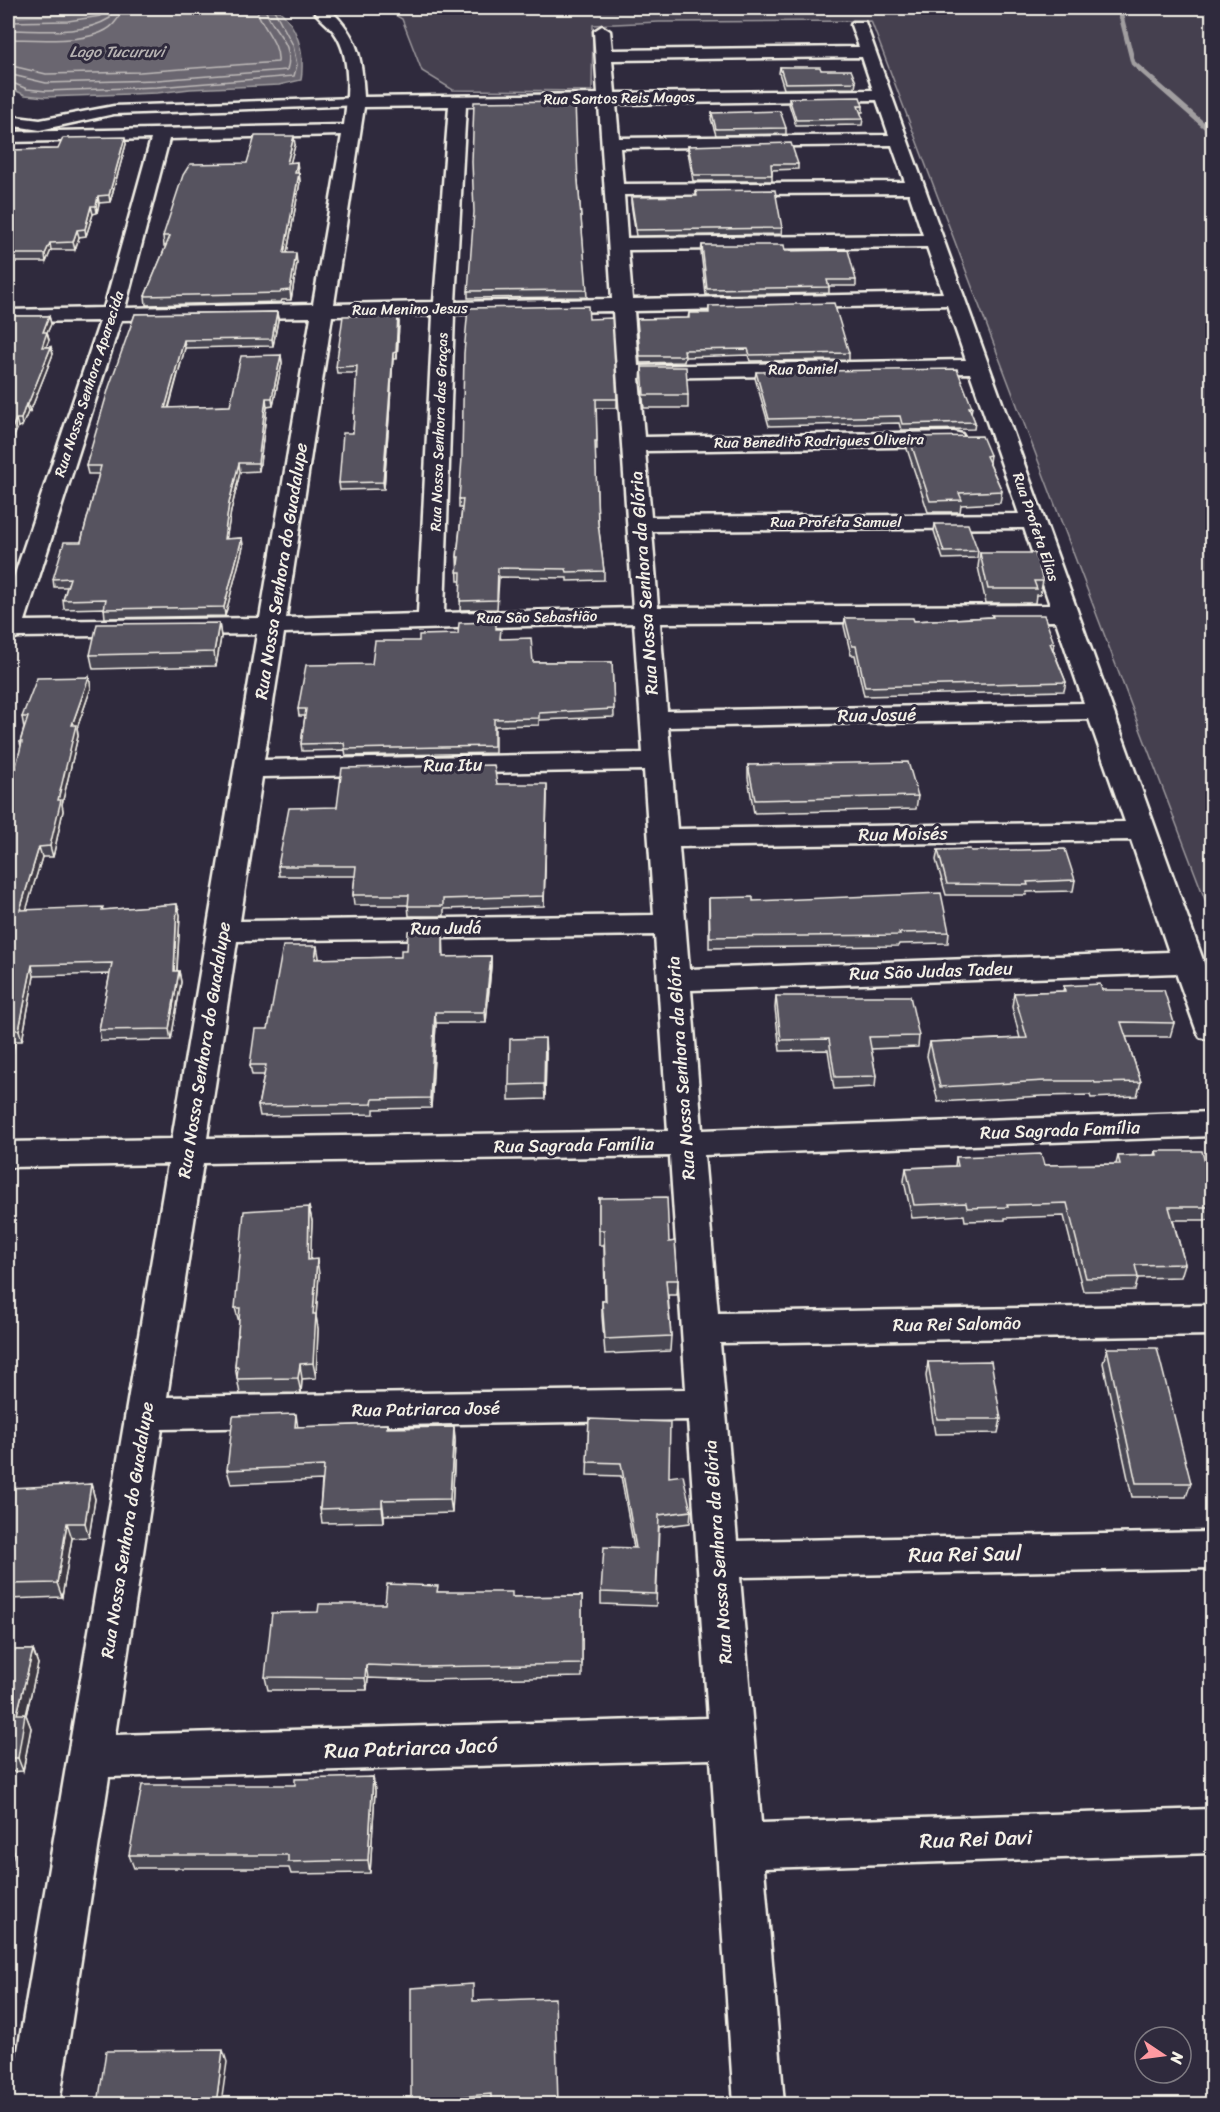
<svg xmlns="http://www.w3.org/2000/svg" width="1220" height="2112" font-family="Sriracha,sans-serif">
<rect width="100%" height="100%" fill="#2f2a3d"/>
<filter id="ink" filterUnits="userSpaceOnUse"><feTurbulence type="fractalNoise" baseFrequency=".0167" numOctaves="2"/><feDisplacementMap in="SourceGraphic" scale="12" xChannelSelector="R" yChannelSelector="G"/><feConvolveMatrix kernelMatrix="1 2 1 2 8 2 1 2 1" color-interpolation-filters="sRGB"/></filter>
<g filter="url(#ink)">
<path fill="#454050" stroke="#9c989c" stroke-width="1.5" d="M383,8H1212V918L871,21L659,22L593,25L592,91L453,90L422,71L402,19Z"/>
<path fill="#6a6670" stroke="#a19ea0" stroke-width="1.5" d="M112,8H276C298,24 305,54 301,80L279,85L190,89L157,93L46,97L25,95L8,87V17L67,15Z"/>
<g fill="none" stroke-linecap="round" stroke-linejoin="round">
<path stroke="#bdb9b8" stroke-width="1.5" d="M8,22L68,21L101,16L105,8
M8,30C41,30 81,36 110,18L112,8
M8,39C35,39 99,46 116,21C119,18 120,12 121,8
M8,65L46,74L140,72L278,62C280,42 261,27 256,8
M8,74L46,83L157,80L287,70C296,41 270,30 265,8
M8,81L27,89L46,91L157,87L294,76L297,65L293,45L273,8"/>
<path stroke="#a19ea0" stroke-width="5" d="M1119,8L1133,63L1206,127L1212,155"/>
<defs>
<path id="pedestrian" d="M356,98L361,99L363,102L361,105L114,114L40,130L8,125V116L40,120L114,106Z"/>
<path id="minor" d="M312,8H328C358,35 362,57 364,97L598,94L594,31L602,26L610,31L612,50L859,47L851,25L853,22H865L1212,985V1040L1200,1037L1196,1029L1176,973L691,990L702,1130L1212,1112V1136L704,1155L718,1313L1212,1305V1335L720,1343L737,1541L1212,1532V1568L740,1577L761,1823L1212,1809V1853L764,1868L784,2104H734L711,1759L109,1777L59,2104H9L168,1164L8,1167V1142L172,1139L257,634L18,637L8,640V595L100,321L8,322V310L104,308L151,139L8,142V132L344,125C348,96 352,57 334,32C327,23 316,16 312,8ZM862,57L873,90L615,93L612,60ZM877,100L889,135L619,138L616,104ZM599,104L612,299L455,302L466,106ZM449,106L434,302L334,304L364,107ZM342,135L313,304L125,308L169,139ZM892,145L905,182L623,184L620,148ZM909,193L923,235L627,238L624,195ZM927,247L943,293L632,299L628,250ZM947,305L966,360L638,366L634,311ZM613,311L633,608L444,613L454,314ZM433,315L418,614L286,618L332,316ZM311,317L260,618L25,621L121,320ZM970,373L1019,514L651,517L645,451L954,446L962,444L965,439L962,434L954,432L644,437L639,378ZM1024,528L1050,605L658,607L652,531ZM1056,621L1084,703L667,711L660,623ZM634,623L643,753L264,760L284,633ZM1089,719L1125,822L677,829L668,727ZM644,770L654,915L240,921L262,777ZM1131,840L1169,952L689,969L679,847ZM655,935L668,1131L207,1138L237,941ZM670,1156L686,1389L167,1397L203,1163ZM688,1420L708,1718L115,1735L162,1429Z"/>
</defs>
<use href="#pedestrian" stroke="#f4f1e8" stroke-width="5"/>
<use href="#minor" stroke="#f4f1e8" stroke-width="5"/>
<use href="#pedestrian" fill="#2f2a3d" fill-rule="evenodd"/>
<use href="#minor" fill="#2f2a3d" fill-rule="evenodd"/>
</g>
<path fill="#4a4752" stroke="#f4f1e8" stroke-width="1.5" d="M780,67L821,70L856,82L855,88L784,89L779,73Z
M789,98L863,106V112H860L863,119L862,125L796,126L789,104Z
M712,113L786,128V134L716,135L711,119Z
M126,144L110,202L99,203L97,213L93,214L86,236L79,237L75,250H51L46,262H13L8,276V150L58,149Z
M295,145L290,163L297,162L298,173H299L300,182L287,253L297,263L291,300H282L281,302L146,305L145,296L166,246H164L163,236L247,163Z
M688,146L798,164V169L772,170V181H693L688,152Z
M578,181L587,297L468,298V291Z
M696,191L782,228L781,234L636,236L631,203V197L696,196Z
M702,245L785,251L856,280V286H829V293L706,295L701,252Z
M709,306L849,353V360L750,361L748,355L685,357L684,362L640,363L637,319L688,318L689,313H709Z
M277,312L278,320L273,346L185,348L169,408L230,406L281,355L282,363L273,406L267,407L259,471L240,472L231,511L226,539L242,538L243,547L225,616L105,618L104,608L64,609L63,600L67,587H54L53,579L81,542L99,474H88L86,466L135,314Z
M8,316H49L51,324L47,333L49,340L46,347H51L53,354L30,412H28L22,426L18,427L8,450Z
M589,319L617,399V408H596L597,450H595L598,523L604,571V580L567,581V578L499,577L497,609L460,610L461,581H458L457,557L462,508H459V499Z
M399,322L397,359H393L384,489L340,490L339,483L353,433L357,373H337L336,367Z
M642,367L688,395V408H644L641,380Z
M756,372L972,407L971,413L975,422L974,429L901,430L899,423L769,426L755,378Z
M909,437L990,455L989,462L1002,491L1000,503L961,505L960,512H928L907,449Z
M935,524L978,551L977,558L943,559L934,531Z
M980,553L1043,581L1040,595H1036L1035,603H986L978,567Z
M992,615L1054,643L1053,649L1066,682L1064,691L864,696L855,655H851L844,626L845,618L914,621L992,617Z
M219,623L221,637L216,666L93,669L90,655Z
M497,629L501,639L533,662H612L614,717L539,720V725L495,726V753L346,756L345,750L302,751L301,744L305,716H299L298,709L372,664L419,641Z
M89,677L91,688L77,728L78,736L62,804L63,811L53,857H42L26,910H104L177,904L180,915L177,971H179L181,982L171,1040L101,1041L99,1030L110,974L34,976L22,1041H15L8,1074V799L21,747L20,742L24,728L22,717Z
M748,765L918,796L916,809L754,813L748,778Z
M497,784L547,794L544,906L444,909V916H409L408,905H354L353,895L355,876H279L278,866L337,807Z
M938,850L971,851L1075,880L1073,891L1027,892L1026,895H946L936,860Z
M709,898L753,901L949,932L948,943L899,944L898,946L709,948Z
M443,930L444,957L491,956V966L486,1023H436L431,1108L374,1109V1114L260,1116L258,1106L264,1075H252L250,1065L268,1029L319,957L318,959L401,957L407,950Z
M1064,986L1102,990L1174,1023L1170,1037H1126L1141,1082L1137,1096L1091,1098L1090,1095L1042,1096L938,1102L927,1056L930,1042L1020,1038L1012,1007L1014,993L1063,991Z
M776,996L919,1036L918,1047L871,1049L876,1076L875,1087L834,1089L828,1050L780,1051L775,1008Z
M546,1053L545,1099L509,1100V1085Z
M1156,1151L1212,1190V1220H1173L1185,1264L1181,1277L1138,1278L1135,1290L1083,1291L1064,1216L1005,1218V1220L965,1221L964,1215L912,1218L904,1181L906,1168L955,1166L956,1157L1044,1165L1116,1164L1118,1156L1155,1155Z
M599,1198L669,1242L678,1280L677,1295H668L671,1336L670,1351L605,1354L602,1316V1301H605L604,1245H599Z
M309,1207L312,1221L310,1260L319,1274L316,1316L318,1329L316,1378L302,1379L301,1393L240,1394L235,1367L239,1322L235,1308Z
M1107,1348L1191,1483L1186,1497H1132L1103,1363Z
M928,1362L1001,1419L998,1433L935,1434L926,1376Z
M589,1419L669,1477L691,1511L690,1523L659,1527L656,1606L601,1604V1592L634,1548L621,1476L587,1475Z
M387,1424L388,1428L454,1427L455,1441L452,1513L384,1515V1522L322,1523L320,1509L322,1480L231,1484L227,1470L298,1427Z
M91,1484L95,1499L89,1537L72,1538L62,1597L8,1599V1498Z
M438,1592L513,1597L582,1596V1677L424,1680L368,1678L367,1690H268L265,1677L318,1612L385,1604Z
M8,1650H33L38,1664L26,1715L31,1728L23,1771L8,1772Z
M373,1777L375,1791L370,1873L291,1874L289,1868H134L129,1855L295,1785Z
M474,2001L558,2104H412L411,2101Z"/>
<path fill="#3c3942" stroke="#f4f1e8" stroke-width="1.5" d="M294,136L295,145L288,172L287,163Z
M125,137L126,144L110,202L109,195Z
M297,162L298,171L296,182L295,173Z
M299,173L300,182L285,263L284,253Z
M98,196L99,203L97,213L96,206Z
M91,206L93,214L86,236L85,229Z
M77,230L79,237L75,250L73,242Z
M50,243L51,250L46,262L45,254Z
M296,253L297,263L291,300L290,290Z
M11,254L13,262L8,276V265Z
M277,312L278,320L273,346L272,339Z
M398,315L399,322L397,359L396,352Z
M49,316L51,324L47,333L49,340L43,354L42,347L43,332Z
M184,340L185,348L166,416L165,408Z
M51,347L53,354L30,412L28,404Z
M393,353V359L384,489L383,482Z
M281,355L282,363L273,406L272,398Z
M266,398L267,407L259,471L258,463Z
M26,404L28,412L22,426L21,419Z
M16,419L18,427L8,450V438Z
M239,463L240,472L231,511L225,547L224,539L229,503Z
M11,474L13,482L8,494V482Z
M242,538L243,547L225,616L224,607Z
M219,623L221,637L216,666L214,652Z
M89,677L91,688L77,728L78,736L62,804L63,811L53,857L50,846L58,800L72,725Z
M547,784V794L544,906V896Z
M39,847L42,857L23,921L20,910Z
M177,904L180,915L176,982L174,971Z
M317,946L319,957L317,969L315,959Z
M491,956V966L486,1023L485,1012Z
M32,965L34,976L22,1041L19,1030Z
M179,971L181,982L171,1040L169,1029Z
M435,1012L436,1023L431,1108L430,1098Z
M12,1030L15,1041L8,1074V1050Z
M545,1038L546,1053L545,1099L544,1084Z
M309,1207L312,1221L310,1275L308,1260Z
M317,1259L319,1274L316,1316L318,1329L316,1378L313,1363V1314Z
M300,1364L302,1379L301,1393L298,1378Z
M296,1414L298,1429L295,1427Z
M454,1427L455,1441L452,1513L450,1499Z
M91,1484L95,1499L89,1537L85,1523Z
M382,1500L384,1515V1522L382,1507Z
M67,1523L72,1538L62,1597L57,1583Z
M33,1650L38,1664L26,1715L31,1728L23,1771L18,1758L17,1714Z
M366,1665L368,1678L367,1690L365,1678Z
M373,1777L375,1791L370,1873L368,1860Z
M8,1839L14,1851L8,1882Z
M223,2050L227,2062L221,2104H216Z"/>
<path fill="#56525f" stroke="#f4f1e8" stroke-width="1.5" d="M780,67H820L821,70H851L856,82L785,83Z
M860,97L863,106H858L863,119L796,120L789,98Z
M575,101L578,181L587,290L468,291L474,212L472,162L474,102Z
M780,111L786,128L716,129L712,113Z
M255,136H294L287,163L297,162L295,173H299L284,253H296L290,290L281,291L280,293L145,296L170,236H163L183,175L190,164L247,163Z
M125,137L109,195L98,196L96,206H91L85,229L77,230L73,242L50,243L45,254H11L8,265V150L58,149L63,138Z
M791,143L798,164H771L772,175H694L688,146Z
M775,190L782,228L636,230L631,197L697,196L696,191Z
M702,245H784L785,251L848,250L856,280H827L829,287L707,289Z
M834,303L849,353L750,355L748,349L684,350L685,356H640L637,319L689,318V313H709V306Z
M588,306L589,319L612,318L617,399H596L597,441H595L598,523L604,571L567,572L566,569L498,568L497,600L460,601L461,572H457L459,557H457L463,499H459L462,458L464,353L468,308Z
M277,312L272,339L184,340L165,408L230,406L241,356L281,355L272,398H266L258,463H239L229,503L224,539L242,538L224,607L104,609L106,599L63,600L70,578L53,579L64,542H81L101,466H86L109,387L135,314Z
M398,315L396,352L393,353L383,482L339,483L343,433H353L357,366L336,367L343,316Z
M8,316H49L43,332H47L42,347H51L28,404H26L21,419H16L8,438Z
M642,367H686L688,395H644Z
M957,369L972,407H969L975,422L902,424L900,416L769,419L756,372Z
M982,436L990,455L986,456L1002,491L959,493L962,500L930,501L909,437Z
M8,474H11L8,482Z
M935,524H968L978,551L944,552Z
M980,553H1035L1043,581H1034L1037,589H988Z
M992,615H1044L1054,643H1050L1066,682L865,687L856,646H852L845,618H913L914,621L993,617Z
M496,622V629H501L500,639L531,638L533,662H612L614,709L539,713V718L494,719V746L345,749L344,743L301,744L306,709H298L306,665L372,664L375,641H419V635L458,634L459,623Z
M219,623L214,652L90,655L97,624Z
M89,677L72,725H76L58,800H61L50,846L39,847L20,910L103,907L102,910L177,904L174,971H179L169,1029L99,1030L112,963L32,965L19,1030H12L8,1050V799L22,742H20L28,717H22L37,678Z
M908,762L918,796L755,800L748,765Z
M494,765L497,784H547L544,896L443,899V906H408L409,895H353L356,866H278L289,808L337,807L342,768Z
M970,849L971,851L1065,849L1075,880L1027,882L1028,885L947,884L938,850Z
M941,893L949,932L899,933L900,935L710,937L709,898L753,897V901Z
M443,930V957L491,956L485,1012H435L430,1098L373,1099L372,1104L258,1106L266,1065H250L255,1029H268L283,946H317L315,959L401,957V950H407L408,931Z
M1100,984L1102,990H1164L1174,1023L1121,1022L1141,1082L1095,1083L1094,1081H1045L940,1087L930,1042L1027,1038L1014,993L1065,991L1064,986Z
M776,996H910L919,1036L869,1037L876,1076L835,1077L829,1039L781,1040Z
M545,1038L544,1084L509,1085L510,1039Z
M1156,1151H1202L1212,1190V1207H1169L1185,1264L1135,1265L1138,1277L1086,1278L1067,1203L1007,1205L1008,1207L967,1208L966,1203L914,1205L906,1168L958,1166L956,1157L1041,1154L1044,1165L1120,1164L1118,1156L1157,1155Z
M667,1197L669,1242L675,1241L678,1280H666L671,1336L605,1339L602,1301H606L604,1230H599V1198Z
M309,1207L308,1260L317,1259L313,1314H316L313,1363L300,1364L298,1378L237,1379L238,1367H235L240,1308H235L244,1211Z
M1107,1348H1157L1191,1483H1136Z
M991,1361L1001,1419H937L928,1362Z
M296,1414L295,1427L387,1424V1428L454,1427L450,1499L382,1500V1507L320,1509L324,1466L227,1470L233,1416Z
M589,1419L670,1422L669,1477L683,1475L691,1511L659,1515L656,1594L601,1592L604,1547L636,1548L621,1463L587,1462Z
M91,1484L85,1523H67L57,1583L8,1584V1498L9,1488Z
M387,1584L438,1586L437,1592H512V1597L582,1596V1664L422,1667L366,1665L365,1678L265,1677L272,1613L318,1612L319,1604H385Z
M8,1650H33L17,1714H25L18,1758H8Z
M373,1777L368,1860L288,1862V1855H129L142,1785H295V1779Z
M473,1984V2001L555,1998L558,2104H491V2094L411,2101V1988Z
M223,2050L216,2104H98L106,2051Z"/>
</g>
<g text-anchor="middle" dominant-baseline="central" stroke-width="6" stroke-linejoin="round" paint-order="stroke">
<g font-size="15" fill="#f4f1e8" stroke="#2f2a3d">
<text transform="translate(619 98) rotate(-1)">Rua Santos Reis Magos</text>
<text transform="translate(410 309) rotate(-1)">Rua Menino Jesus</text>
<text transform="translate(803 369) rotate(-1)">Rua Daniel</text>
<text transform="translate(89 384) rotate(-72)">Rua Nossa Senhora Aparecida</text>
<text transform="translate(439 432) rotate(-88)">Rua Nossa Senhora das Graças</text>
<text transform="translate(819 441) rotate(-1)">Rua Benedito Rodrigues Oliveira</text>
<text x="836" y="522">Rua Profeta Samuel</text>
<text transform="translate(1036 527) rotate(71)">Rua Profeta Elias</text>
<text transform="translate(537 617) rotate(-1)">Rua São Sebastião</text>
</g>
<g font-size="16" font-style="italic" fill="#b6b2b2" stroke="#2f2a3d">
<text x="117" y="51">Lago Tucuruvi</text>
</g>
<g font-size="18" fill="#f4f1e8" stroke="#2f2a3d">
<text transform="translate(281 571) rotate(-81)">Rua Nossa Senhora do Guadalupe</text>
<text transform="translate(644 583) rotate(-94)">Rua Nossa Senhora da Glória</text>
<text transform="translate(877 715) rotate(-1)">Rua Josué</text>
<text transform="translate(453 765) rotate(-1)">Rua Itu</text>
<text transform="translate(903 834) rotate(-1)">Rua Moisés</text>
<text transform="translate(446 928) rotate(-1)">Rua Judá</text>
<text transform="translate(931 971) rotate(-2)">Rua São Judas Tadeu</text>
<text transform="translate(204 1050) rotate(-81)">Rua Nossa Senhora do Guadalupe</text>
<text transform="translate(681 1068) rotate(-94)">Rua Nossa Senhora da Glória</text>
<text transform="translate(1060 1130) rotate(-2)">Rua Sagrada Família</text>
<text transform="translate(574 1145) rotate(-1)">Rua Sagrada Família</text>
<text transform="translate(957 1324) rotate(-1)">Rua Rei Salomão</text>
<text transform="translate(426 1409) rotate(-1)">Rua Patriarca José</text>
<text transform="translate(127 1530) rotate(-81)">Rua Nossa Senhora do Guadalupe</text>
<text transform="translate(718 1552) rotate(-94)">Rua Nossa Senhora da Glória</text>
</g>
<g font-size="21" fill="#f4f1e8" stroke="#2f2a3d">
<text transform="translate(965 1554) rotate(-1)">Rua Rei Saul</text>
<text transform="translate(411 1748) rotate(-2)">Rua Patriarca Jacó</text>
<text transform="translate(976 1839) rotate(-2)">Rua Rei Davi</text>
</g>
</g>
<rect width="1220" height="2112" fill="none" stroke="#2f2a3d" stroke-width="30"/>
<rect x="15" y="15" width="1190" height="2082" fill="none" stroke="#f4f1e8" stroke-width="2" filter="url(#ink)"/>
<g transform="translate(1163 2055) rotate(103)"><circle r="28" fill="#2f2a3d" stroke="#7e7a81" stroke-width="1.5"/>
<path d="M0-4.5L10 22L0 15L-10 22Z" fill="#ff9aa2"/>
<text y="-9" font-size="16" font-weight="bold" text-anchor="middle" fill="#f4f1e8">N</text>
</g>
</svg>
